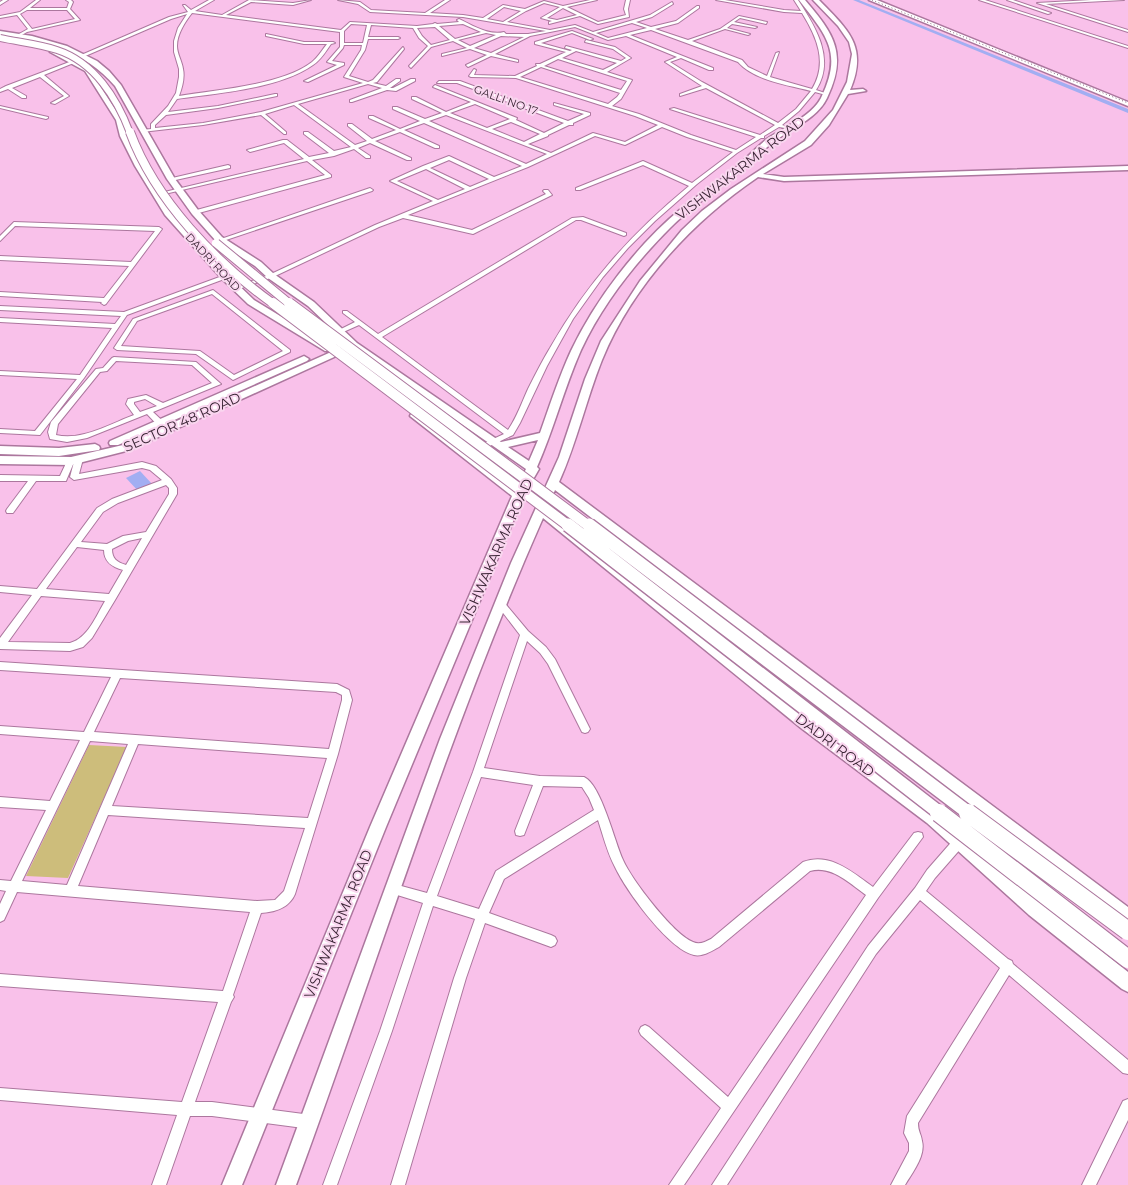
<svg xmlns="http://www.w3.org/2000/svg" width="1128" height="1185" font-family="Montserrat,sans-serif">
<rect width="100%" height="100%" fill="#f9c1ea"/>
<path fill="#cdbd7b" d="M89,745L127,747L68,878L26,876Z"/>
<path fill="#a2aef2" d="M140,471L153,485L139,492L126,478Z"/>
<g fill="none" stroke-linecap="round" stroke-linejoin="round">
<path fill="#a2aef2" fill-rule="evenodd" d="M853,0H859L1128,109V113Z"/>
<defs>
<path id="street" d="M3,0H8L0,5V2Z
M36,0H40L30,8H67L69,2L66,0H71L73,2L70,9L80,20L27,32L20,36L19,34L28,29L17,15L0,18V16L20,12ZM27,10H67L75,19L32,29L20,14Z
M209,0H214L195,11L222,15L249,0L293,3L311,0L293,5L251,2L226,15L341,30L350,22L417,26L433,24L435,23L437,24L459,22L457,20L459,19C472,25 489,36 504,32L506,34H528L546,31L463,17L370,12L358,4L338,0L360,2L371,10L425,13L445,0H450L430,13L463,15L483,18L503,5L525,9L544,1L563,6L590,0H597L567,7L598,22L626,15L624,9L626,0H630L628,9L629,17L598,24L580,16L549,24V22L552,21L541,18L560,7L544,3L526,11L507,22L550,30L575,25L593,32L650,15L672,2L673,4L652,17L636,22L651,27L676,21L697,6H699V8L678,23L655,29L688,40L720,29L739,16L767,22L766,24L740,18L734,22L757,27L755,28L732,24L727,28L750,34L748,35L725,29L692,41L742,60L748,67L767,76L776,53L779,52L770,77L812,89C828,63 817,37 802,13L784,12L716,0H725L784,10L801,11L794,0H798C815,26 836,59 816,90L828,94L826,95L815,92L799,111L782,125L785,126V128L779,127L764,136V138H761L737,153L697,184L655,221L628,248L603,277L573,319L547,366L520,423L513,435L466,457L462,455L463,453L504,434L359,325L341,333H337V331L355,322L343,313V311H347L378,334L572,218L583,217L626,233V235L624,236L581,220H576L382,337L508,430C517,417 522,402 528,389C535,375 542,361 550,348C587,283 631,234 689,186L643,165L580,190H576V188L643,161L692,183L733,152L687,137L662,127L625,145L595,136L528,167L408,215L472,230L546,194L543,191L544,190H548L552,195L473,234L403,218L379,227L273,277L239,289H235V287L269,275L375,225L433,201L390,181L423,166L449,156L494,177L522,166L424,123L404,130L439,146V148H435L400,132L375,141L411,158V160H407L370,143L358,148L370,156V158H366L354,149L334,156L312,160L331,175V177L195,214L193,213V211L325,175L307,161L156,196V194L304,159L284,143L250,152L247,150L283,140H287L309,157L329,153L304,134V132H308L334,151L351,147L294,105L265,114L286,132V134H284L261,115L203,125L142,132V130L151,129V124L168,106L176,93L179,77V69L174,52V41L178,28L187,14L171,19L76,60L72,59L169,17L188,12L183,5H185L191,10ZM504,7L521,11L503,22L487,19ZM563,8L577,15L557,20L547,18ZM192,13L340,32V47L327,62L337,65L304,81L308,82L344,65V63L332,61L343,48L344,45H362L361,50L344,77L363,83L261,112L203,123L155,128V125L166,115L218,108L277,96V94H275L218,106L168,112L177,99C218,93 279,89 313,65C321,60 326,51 331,44L335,43L333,42H304L266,34V36L304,44H327C322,50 318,57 312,62C283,85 215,90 179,96C182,88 185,78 183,69C182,61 177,54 177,46C177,34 185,22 192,13ZM632,23L647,28L608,38L596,33ZM351,24L367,25L363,43H344V31ZM463,24L481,32L455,39L439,26ZM371,25L413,28L419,38L428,46L409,66L411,68L431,47L453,41L467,48L442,54V56L470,49L487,55L466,65L468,67L491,56L518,62V60L495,54L530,36L575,27L608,40L626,36L677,57L665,62L702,86L680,94V96L706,88L775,125L760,135L674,108L670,109L756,137L736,150L691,135L639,114L612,106L621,99L632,80L607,72L631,58L615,47L586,40L585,42L613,49L626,58L621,61L566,46L565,48L572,50L570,51L541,43L572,33L590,40L593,39L572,31L535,42V44L566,52L540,64H536L537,66L515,76L474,75L476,70L474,69L469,76L471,77L516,78L635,116L658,125L625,142L593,133L551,153L528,144L548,136V135L569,125H573V123L590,115V113L554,103V105L584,114L568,121L460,81H439L437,83H457L564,123L544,133L516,120L517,118L435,85L433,87L471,102L446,112L416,97H412V99L442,113L425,119L397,107H393V109L420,121L400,129L373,116H369V118L396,130L372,139L352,124H348V126L367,141L355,145L298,104L368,84L382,88L350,100V102H352L387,90L396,91L415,81V79H411L393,88H390L400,81V79H396L386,86L373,83L377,82L404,49L403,47L373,80L368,82L349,76L365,50L368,39H398L400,38L398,37H368ZM435,27L450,40L431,45L422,36L417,28ZM651,30L738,62C755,81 788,85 811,91L796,109L778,123L702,82L670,62L681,58L709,70H713V68L630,35ZM486,33L496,35L470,46L458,40ZM501,36L524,37L491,53L474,48ZM576,51L617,63L603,70L562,58ZM558,59L627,81L621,90L544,66ZM541,67L620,93L617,97L608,104L520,77ZM475,104L510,119L487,128L450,113ZM446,115L547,154L526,164L429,121ZM511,122L540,134L524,142L492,129ZM449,160L489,179L470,187L430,168ZM426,169L465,189L438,200L397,181Z
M979,0H985L1128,46V48Z
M1007,0H1013L1051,13L1048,14Z
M1091,0H1124L1046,4L1128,30V32L1037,3Z
M72,61L76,62L44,75L69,96L55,104L51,103L64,96L40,77L12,88L26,96V98H22L8,89L0,92V89L6,86Z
M0,106L48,117V118L46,119L0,108Z
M228,165L230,166V168L171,181L168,179Z
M370,188L373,190L372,191L223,241L218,240Z
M14,222L159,227L162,229L106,304L104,305L101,303L102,302L0,296V292L104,298L129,266L0,260V256L131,262L155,231L15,226L0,241V236Z
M225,275L227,276V278L127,315L84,378L40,435L0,433V429L35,431L77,379L0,375V371L80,375L112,328L0,322V318L115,324L121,316L0,310V306L124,312Z
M213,290L290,350V352L233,380L196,354L117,350L114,348L133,319ZM212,294L283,351L234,375L200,351L121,346L137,321Z
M114,357L196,362L221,384L153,412L170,428V432H164L147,414L87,438L67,442L50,439L48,432L51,422L96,369L103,368L112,358ZM116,361L192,365L212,383L163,403L146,395L128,399L126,404L134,415C110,424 82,441 56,435L58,424L100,372L107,371ZM145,399L157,406L140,412L134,404V402Z
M79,456L83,459L79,474L142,462L156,466L171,479L177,488V494L115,600L92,638L83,647L70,651L0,649V638L32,595L0,592V586L37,589L97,508L112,499L162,480L150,470L142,468L74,480L70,477L74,462L66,481H36L13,513H7L6,511L7,509L28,481H0V475L60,476L68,459L71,458L75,461L76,457ZM166,485L169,488V494L146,532L123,536L107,544L81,542L103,512L118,503ZM142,538L126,565C117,562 112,559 112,549L128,541ZM77,547L104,550C104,562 112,567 123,570L109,594L46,589ZM41,596L105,601C96,616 88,638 70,643L8,642Z
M500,600L503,601L528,631L546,647L555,659L590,729L588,732L585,733L582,732L548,664L540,653L527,641L484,768L540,776L584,777C601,784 615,843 623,860C632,880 673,934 693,942C699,945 705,942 711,939L803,862C830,852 852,872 873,887L914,833L918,832L922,833L923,837L878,898L684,1185H669L721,1108L641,1035L639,1031L641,1027L645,1025L649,1027L728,1097L866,895C850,884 832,865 810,871L719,947C712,951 702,957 694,955C668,949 626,890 615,867C607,852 603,835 598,820L504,879L489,913L551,935L555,937L557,941L555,945L551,947L485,923L466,978L405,1185H391L454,978L475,919L433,906L392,1031L337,1185H323L380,1031L423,903L394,894L390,893L388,889L390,885L394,884L427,893L473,772L520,635L497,605L496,603L497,601ZM481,777L533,785L515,831L516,835L520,836L524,835L543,786L582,787L589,798L594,810L496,871L479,909L437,896Z
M0,662L337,684L349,690L352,700L338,754L295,894C289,908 275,912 261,913L233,995L234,997L231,1002L195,1102H212L311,1115L316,1117L318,1122L316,1127L311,1129L212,1116H190L166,1185H152L177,1115L0,1100V1088L182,1102L218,1002L0,986V974L223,991L250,912L17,892L4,920L0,922V904L6,891L0,890V880L11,881L46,810L0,807V797L50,801L80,740L0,734V726L84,732L111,677L0,670ZM120,678L336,692L342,695V700L329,749L94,732ZM90,741L128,744L67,885L22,881ZM138,744L327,758L308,818L112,806ZM108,815L305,828L284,891L275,900L257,901L78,886Z
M959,837L963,838L964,842L963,846L935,878L926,891L1008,959L1012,961L1013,964L1128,1060V1074L1123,1073L1009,975L918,1123C918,1132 921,1133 922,1141C926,1156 912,1173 905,1185H891L909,1151V1143L904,1133L907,1116L1000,968L920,900L876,954L727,1185H712L868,946L915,888L927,870L955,838Z
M1128,1099V1120L1096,1185H1082L1123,1101Z"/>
<path id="secondary" d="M799,0H805C834,34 848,54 827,98C817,119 790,129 772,143C758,154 746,167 732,178C711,194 689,209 670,228C635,263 602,305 581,350C564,388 554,429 537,467L539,469L524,495L386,827L242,1185H222L370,827L512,496L410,416L411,414H419L516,488L526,469L351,347L308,306L268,278L255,266L216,241L192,214L167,179L115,86C85,51 44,41 0,35V31L32,36L67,46L97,61L109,71L121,85L175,179L198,210L222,237L261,262L274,274L314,302L357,343L501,442L540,433C550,405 559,377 571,351C595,300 638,244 682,208C698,195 715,185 731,172C743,162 754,149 767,139C784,127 811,117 821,98C843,53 827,36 799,0ZM538,440L529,461L508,447Z
M813,0H819C847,29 869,46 850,90L863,89L866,91L848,94L829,125L811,145L763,174L784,177L1128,166V170L784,181L758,177C693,221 632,286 602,360C586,400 577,442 559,482L1128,907V925L1122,923L555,490L547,509L811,720L937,813L1041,903L1128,972V992L1122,989L1029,915L927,823L801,728L543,518C447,735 378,963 296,1185H276L440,739L511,563L559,457L585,379L601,341L640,281L682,230L702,211L731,189L805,141L833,110L847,82L852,54L849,42L838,26Z
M869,0H877L1128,102V106Z
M52,49L62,53L89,69L122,120L128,136L143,166L172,214L228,275L254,300L331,347V351H325L248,304L222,279L165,215L135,166L120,136L116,120L85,71L50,52Z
M340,348L345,351L343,353L130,450L71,465L0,464V456L71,457L123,445Z
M304,356L309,359L307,361L118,445H110L109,443L110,441Z
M95,444L99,446L100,448L99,450L59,456L0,454V446L59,448Z"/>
</defs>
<use href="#street" stroke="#ac779e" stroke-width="2"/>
<use href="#secondary" stroke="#ac779e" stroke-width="3"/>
<use href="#street" fill="#fff" fill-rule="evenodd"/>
<use href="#secondary" fill="#fff" fill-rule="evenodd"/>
<path stroke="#89657f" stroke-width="1" stroke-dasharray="1 2.5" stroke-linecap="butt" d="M872,0L1128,103"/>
<defs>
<path id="secondary-bridge-far4" d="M0,38C18,42 39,44 57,50C94,62 117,98 130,133"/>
<path id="secondary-bridge-far3" d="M130,132C155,200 216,263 275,305
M216,243L291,305"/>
<path id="secondary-bridge-far2" d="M273,303L570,527
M289,303L590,527"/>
<path id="secondary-bridge-far1" d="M568,525L941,814
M589,525L970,814"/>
<path id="secondary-bridge" d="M939,813L1128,959
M968,813L1128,931"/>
</defs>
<use href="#secondary-bridge-far4" stroke="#ac779e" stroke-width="8" stroke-linecap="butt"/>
<use href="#secondary-bridge-far3" stroke="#ac779e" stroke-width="10" stroke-linecap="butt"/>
<use href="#secondary-bridge-far2" stroke="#ac779e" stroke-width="12" stroke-linecap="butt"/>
<use href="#secondary-bridge-far1" stroke="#ac779e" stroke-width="16" stroke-linecap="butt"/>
<use href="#secondary-bridge" stroke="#ac779e" stroke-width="20" stroke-linecap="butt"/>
<use href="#secondary-bridge-far4" stroke="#fff" stroke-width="6"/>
<use href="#secondary-bridge-far3" stroke="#fff" stroke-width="8"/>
<use href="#secondary-bridge-far2" stroke="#fff" stroke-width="10"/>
<use href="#secondary-bridge-far1" stroke="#fff" stroke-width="13"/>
<use href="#secondary-bridge" stroke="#fff" stroke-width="18"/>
</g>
<g text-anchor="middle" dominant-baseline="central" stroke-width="4" stroke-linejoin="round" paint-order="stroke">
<g font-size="11" fill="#3a2535" stroke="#f9d6ef">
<text transform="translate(506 100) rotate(20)">GALLI NO 17</text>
<text transform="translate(213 262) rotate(47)">DADRI ROAD</text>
</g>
<g font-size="14" fill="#3a2535" stroke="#f9d6ef">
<text transform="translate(740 168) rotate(-38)">VISHWAKARMA ROAD</text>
<text transform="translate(182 422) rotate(-24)">SECTOR 48 ROAD</text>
<text transform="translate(496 552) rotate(-66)">VISHWAKARMA ROAD</text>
<text transform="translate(835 745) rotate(37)">DADRI ROAD</text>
<text transform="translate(338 924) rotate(-68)">VISHWAKARMA ROAD</text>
</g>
</g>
</svg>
